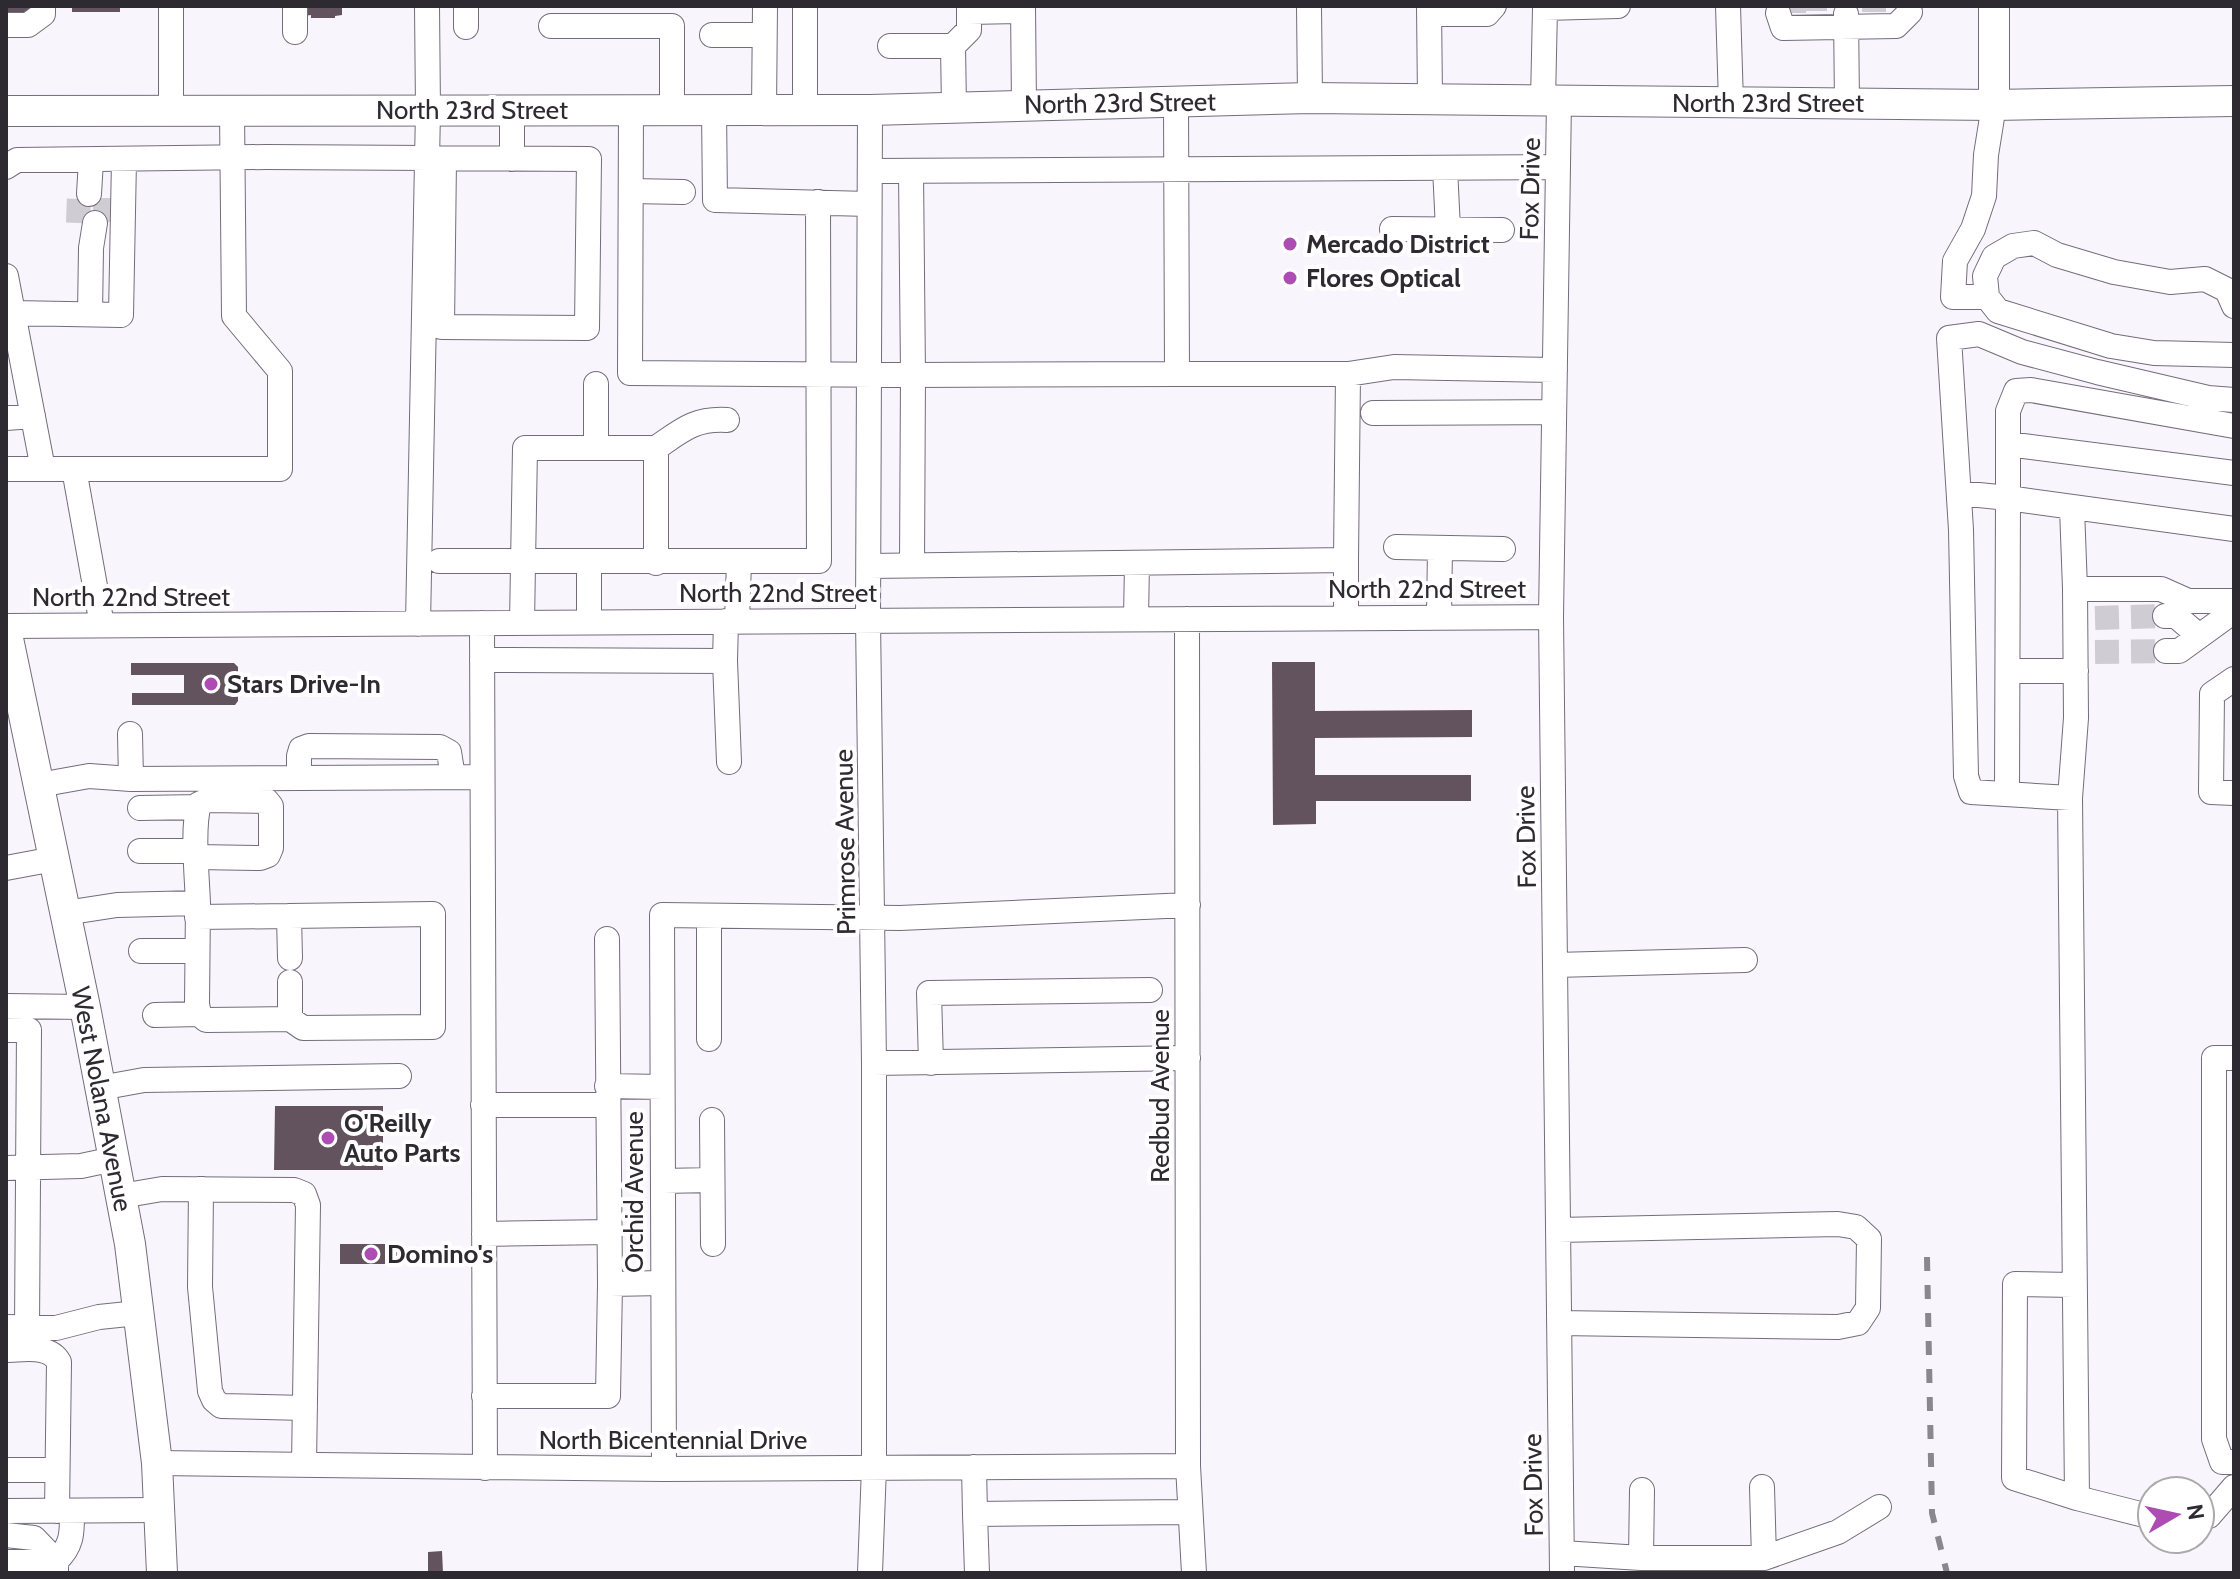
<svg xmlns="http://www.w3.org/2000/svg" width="2240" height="1579" font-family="Cabin,sans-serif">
<rect width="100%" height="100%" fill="#f9f5fd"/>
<path fill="#62535e" d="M6,6H34V15L6,20Z
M72,6H120V12H72Z
M304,6H342V15L335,16V18H311V15L304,16Z
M1272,662H1315V711L1472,710V737L1315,738V775H1471V801H1316V824L1273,825Z
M131,663H234L238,667V701L235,705H132V693H184V675H131Z
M275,1106H383V1170H274Z
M340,1244H403V1264H340Z
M442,1551L443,1573H428V1552Z"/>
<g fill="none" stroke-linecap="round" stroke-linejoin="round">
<path stroke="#d0ccd4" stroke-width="24" stroke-dasharray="24 12" stroke-linecap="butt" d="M1794,6V13
M1815,6V11
M1874,6V12
M105,222V195
M78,223L79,195
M2095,618L2165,616
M2095,652L2166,651"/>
<defs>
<path id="minor" d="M171,6V111
M295,6V32
M1023,6L1024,106
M1309,6L1310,98
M1429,6L1430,99
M1728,6L1731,103
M969,12L1023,11
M1778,13L1783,28L1896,26L1910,12
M1430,14H1487L1494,6
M1846,14L1847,103
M6,25H28L43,14V6
M551,26H672V110
M466,27V6
M712,35H764
M890,46H953L969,30V6
M953,46L954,108
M1543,101L1545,8L1618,6
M1559,101L1551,617L1562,1573
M631,110L630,373L913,375L912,565
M714,110L715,200L869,204
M764,110L765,6
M870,110L868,620L874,1063V1467L870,1573
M805,111V6
M512,159V110
M6,167L17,160L266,157L589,159L587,328L442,327L444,159
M1445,168L1448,229
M870,171L1558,167
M911,171L913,375L1177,374L1176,102
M631,191L683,192
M89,194L91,160
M1392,229L1502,230
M6,276L13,313
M1987,297H1953L1955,261L1973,229L1984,196L1986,155L1994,105
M2234,306L2227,290L2205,279L2170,282L2114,272L2057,255L2034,243L2013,246L1994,257L1985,276L1987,297L1998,311L2111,346L2154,353L2234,355
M90,314L91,248L95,223
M1177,374H1348L1346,560
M1348,374L1394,367L1555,370
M596,384V448
M1373,413L1554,412
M6,418L33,416
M2234,426L2031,390L2016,391L2008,411V498L2234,529
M2008,444L2234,473
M656,448C682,430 695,418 727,420
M6,469H280V371L234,316L232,111
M43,469L13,313L121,315L124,160
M74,469L102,625
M1959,493L2008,498L2007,794
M2072,508L2075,589
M1396,547L1503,549
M439,561H819L818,202
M589,563V622
M869,566L1346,560V618
M2165,616H2176L2198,635
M1439,617L1440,548
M1136,619L1137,563
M1187,619L1188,1466L1194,1573
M737,621L739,562
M482,623L485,1468
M522,623L525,448H656V563
M418,624L428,110L427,6
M6,626L1551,617
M2166,651H2179L2234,611
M482,660L725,661L726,621
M725,661L729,762
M2008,671H2076
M2234,679L2212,694L2211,792L2234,793
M130,734L131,779
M299,778V756L301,749L309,746L440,747L449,752L453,777
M39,785L89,776L131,779L482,777
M2070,798L1971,792L1966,776L1961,530L1949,338L1979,334L2022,352L2097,372L2208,398L2234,400
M140,808L199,807
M140,851H197
M197,857L260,858L268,855L271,848V806L267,801L208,800L199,804C192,828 197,877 198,903
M6,868L54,859
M65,913L117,905L198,903L197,1004L199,1014L206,1020L290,1019V982
M289,916L433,914V1027L303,1028L290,1019
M709,916V1039
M197,917L289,916L290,958
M607,939L610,1284L663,1283
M141,951H197
M1555,965L1745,960
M6,1006L85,1007
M155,1015L199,1014
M6,1030H29L27,1328
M2234,1058H2214V1439L2222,1462H2234
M874,1063L1188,1058
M931,1063L929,993L1150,990
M607,1086L662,1087
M100,1088L144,1080L399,1076
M483,1105H608
M712,1120L713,1244
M6,1168L81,1166L114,1159
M663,1181L712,1180
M201,1189L200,1287L210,1391L214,1400L221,1406L305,1408
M121,1196L162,1189L294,1190L304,1194L308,1205L304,1465
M1558,1230L1838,1224L1856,1227L1869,1239L1868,1308L1858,1323L1838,1327L1559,1323
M484,1234L609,1232
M2073,1285L2015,1284L2014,1478L2077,1498
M6,1327L56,1328L99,1317L138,1313
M6,1350C23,1350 49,1344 59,1362L57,1511
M484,1396H608L610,1284
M157,1463L664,1469L1188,1466
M974,1467L975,1514
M664,1469L662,915L900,918L1188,905
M6,1470H57
M1762,1487L1764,1558
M6,1511L159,1510
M2152,1517L2077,1498L2070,798L2076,718L2075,589H2161L2188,601H2234
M2200,1519L2209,1516L2234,1487
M6,1535L34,1538L56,1561V1571
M1562,1553L1641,1558H1764L1838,1532L1879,1507
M1641,1558L1642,1490
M6,1562L56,1561C73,1545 72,1532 72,1511
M977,1573L975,1514L1190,1512"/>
<path id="major" d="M1994,6V105
M6,111L870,110L1310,98L1994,105L2234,101
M6,629L85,1007L130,1244L157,1463L162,1573"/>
</defs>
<use href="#minor" stroke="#746c7c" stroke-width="26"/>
<use href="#major" stroke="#746c7c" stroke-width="32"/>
<use href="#minor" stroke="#fff" stroke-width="24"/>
<use href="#major" stroke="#fff" stroke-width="30"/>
<path stroke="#8b878e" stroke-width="6" stroke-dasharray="14 14" stroke-linecap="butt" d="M1927,1257L1932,1513L1947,1573"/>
</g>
<g fill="#ad4db4" stroke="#fff" stroke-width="3">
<circle cx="1290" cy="244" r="8"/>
<circle cx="1290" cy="278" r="8"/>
<circle cx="211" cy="684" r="8"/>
<circle cx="328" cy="1138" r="8"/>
<circle cx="371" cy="1254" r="8"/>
</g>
<g text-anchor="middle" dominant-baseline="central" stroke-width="8" stroke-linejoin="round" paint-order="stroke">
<g font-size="26" fill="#2e2a31" stroke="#fff">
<text transform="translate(1120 103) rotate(-1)">North 23rd Street</text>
<text x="1768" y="103">North 23rd Street</text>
<text x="472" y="110">North 23rd Street</text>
<text transform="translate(1530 189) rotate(-89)">Fox Drive</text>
<text x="1427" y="589">North 22nd Street</text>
<text x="778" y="593">North 22nd Street</text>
<text x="131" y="597">North 22nd Street</text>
<text transform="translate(1526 837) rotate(-91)">Fox Drive</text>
<text transform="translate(845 842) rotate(-91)">Primrose Avenue</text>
<text transform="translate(1160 1096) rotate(-90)">Redbud Avenue</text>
<text transform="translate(102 1099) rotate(79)">West Nolana Avenue</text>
<text transform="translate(634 1192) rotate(-90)">Orchid Avenue</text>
<text x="673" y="1440">North Bicentennial Drive</text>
<text transform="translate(1533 1485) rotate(-91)">Fox Drive</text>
</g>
<g font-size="26" font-weight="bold" fill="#2e2a31" stroke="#fff" text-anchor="start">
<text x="1306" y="244">Mercado District</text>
<text x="1306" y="278">Flores Optical</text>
<text x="227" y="684">Stars Drive-In</text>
<text x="344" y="1123">O'Reilly<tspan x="344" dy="30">Auto Parts</tspan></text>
<text x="387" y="1254">Domino's</text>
</g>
</g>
<rect width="2240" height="1579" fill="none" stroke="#2e2a31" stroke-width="16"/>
<g transform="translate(2176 1515) rotate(81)"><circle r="38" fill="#ffffff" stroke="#abaaad" stroke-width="2"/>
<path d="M0-6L14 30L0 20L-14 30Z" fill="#ad4db4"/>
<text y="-12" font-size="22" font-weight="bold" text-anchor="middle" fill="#2e2a31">N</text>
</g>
</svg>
